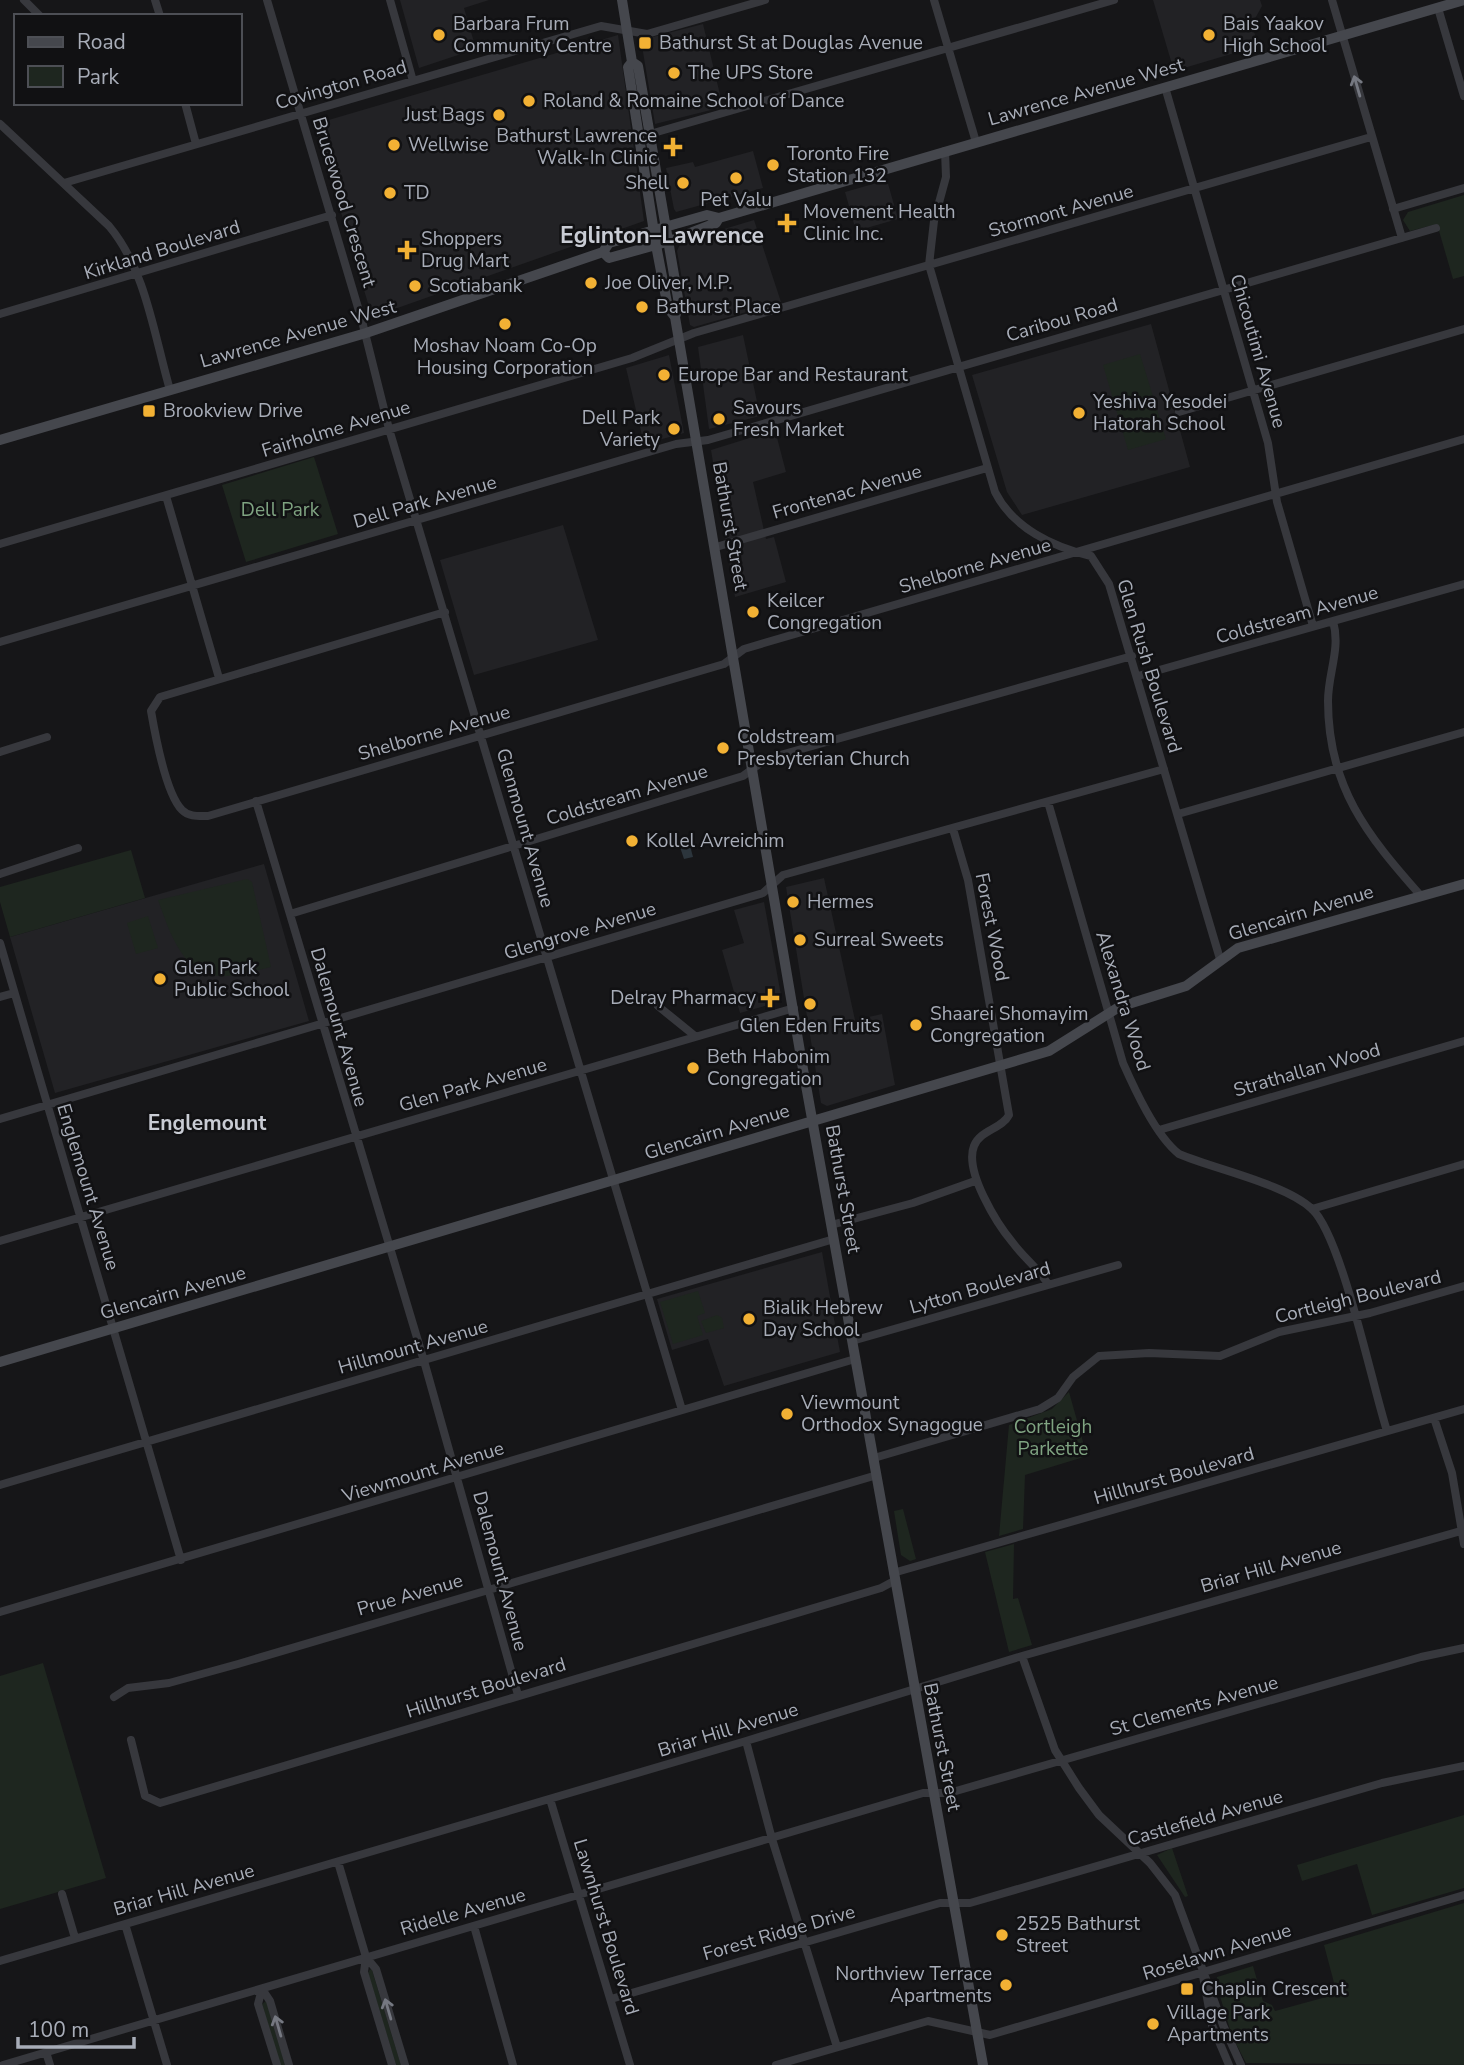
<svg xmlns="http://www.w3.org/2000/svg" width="1464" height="2065" font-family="'Nunito Sans',sans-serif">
<rect width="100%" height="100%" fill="#161618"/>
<path fill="#222225" d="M400,0H489L464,8L476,49L419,68Z
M1153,0H1260L1262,6L1252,24L1258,46L1174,71Z
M703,24L723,107L655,124L641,40Z
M618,35L644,221L372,317L315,124Z
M753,151L763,188L676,212L674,209L666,168L693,162L695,167Z
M887,180L898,219L856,231L845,192Z
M754,220L781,302L694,327L690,325L677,251L681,242Z
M1151,324L1190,467L1022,515L1007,492L972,375Z
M743,335L760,416L709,429L698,347Z
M669,355L684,433L644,444L626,368Z
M775,430L786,472L753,482L766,539L774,537L786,582L735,597L711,450Z
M563,525L598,640L474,675L440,560Z
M264,864L309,1021L55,1093L10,937Z
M824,878L855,1020L882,1014L895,1085L827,1106L821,1103L786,887Z
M764,902L782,1001L740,1013L722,950L744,943L734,910Z
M822,1252L840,1352L724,1386L708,1339L672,1350L657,1299Z"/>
<path fill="#1e261f" d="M1464,195V276L1453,279L1437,224L1410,231L1403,220L1408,212Z
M1140,354L1166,439L1128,450L1103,365Z
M314,457L338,534L246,562L222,485Z
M131,850L145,898L10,937L0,902V887Z
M247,879L252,882L271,967C257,970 241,975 227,976C183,979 170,932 158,900Z
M148,916L158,948L136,954L127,923Z
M698,1291L705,1313L697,1316L703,1335L673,1344L660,1302Z
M717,1315L722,1318L724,1328L706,1333L701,1321Z
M1069,1392L1087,1456L1025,1475L1023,1529L999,1536L1009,1425L1052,1409Z
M903,1509L916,1559L910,1561L901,1555L894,1511Z
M1014,1544L1013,1599L1018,1598L1032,1645L1009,1652L985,1552Z
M43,1663L106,1878L0,1909V1676Z
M1464,1815V1888L1372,1915L1357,1864L1302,1881L1297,1865Z
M1172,1848L1188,1896L1185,1897L1157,1855Z
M1464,1903V2065L1246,2063L1232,2036L1216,1983L1217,1977L1253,1966L1263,2001L1272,2005L1275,2011L1337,1994L1324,1945Z
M370,1969L372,1970L401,2065H396L368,1973Z
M266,2001L267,2003L285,2065H280L262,2004Z"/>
<path fill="#2c353c" d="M688,838L693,857L684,859L678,841Z"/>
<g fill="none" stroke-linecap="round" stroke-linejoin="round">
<path stroke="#37383d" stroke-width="8" d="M24,0L40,16
M155,0L160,16
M267,0L362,321L389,429L682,1410
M390,0L413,81
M934,0L976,142
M1332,0L1402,238
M1438,8L1464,96
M1165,87L1268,443L1277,502L1313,626
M185,103L196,144
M0,124L109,226C146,270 154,335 170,390
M650,134L1114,0
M945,151L946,177L934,221L929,265L995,492C1013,528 1053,547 1091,556L1109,584L1220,959
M64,183L601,26L647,34L765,0
M1393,209L1464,188
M0,314L332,215
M1179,412L1464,329
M166,496L219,678
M0,544L632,358L694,333L1371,137
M716,547L987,468
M445,612L160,697L151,711C155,734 166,794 182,810C189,817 198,816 208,816L724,664L744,649L764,643L1464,439
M1333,621C1341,649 1328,673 1328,701C1328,787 1367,835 1421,896
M0,642L676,444L708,440L1436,228
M1138,676L1464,584
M0,752L47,737
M256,801L424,1361L518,1695
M1048,802L1123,1063C1135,1090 1156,1136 1179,1154C1214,1169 1286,1184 1312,1209C1342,1237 1372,1385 1387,1431
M1178,814L1464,732
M953,829L968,880L1009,1115C1002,1129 980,1130 974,1146C964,1171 997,1224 1013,1243C1024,1258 1038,1268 1048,1284
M0,874L78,848
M290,914L743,776L766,759L1132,656
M0,943L181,1560
M0,997L14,993
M658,1006L695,1036
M0,1119L763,893L783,875L1164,769
M1159,1130L1464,1041
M1312,1209L1464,1164
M831,1225L913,1203L975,1181
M0,1241L794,1008
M852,1341L1118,1265
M1434,1418L1452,1473L1464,1544
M874,1458L1040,1409L1058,1398L1073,1377L1099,1356L1149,1353L1220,1356L1279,1332L1370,1313L1464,1286
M0,1485L834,1239
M893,1573L1464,1409
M0,1612L855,1359
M1022,1656L1055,1750L1079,1788L1099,1815L1150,1863L1175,1895L1223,2025L1241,2065
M114,1697L128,1688L169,1683L238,1664L877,1475
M131,1740L145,1796L160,1803L881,1588L894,1581
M746,1741L772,1839L837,2047
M550,1799L630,2065
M338,1862L366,1957L364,1972L392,2065
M62,1894L75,1938
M125,1924L167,2065
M474,1926L513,2065
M366,1957L376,1969L405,2065
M0,1961L746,1741L1022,1656L1464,1530
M1203,1976L1212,2025L1229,2065
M262,1989L270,2001L289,2065
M262,1989L258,2004L277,2065
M611,1999L940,1903H970L1382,1783L1464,1766
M46,2052L50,2065
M3,2065L923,1793H949L1421,1657L1464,1648
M776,2065L928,2021L990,2035L1464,1895"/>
<path stroke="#45474d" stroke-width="10" d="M622,0L632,62L638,66L679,304L675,317L803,1069L983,2065
M632,62L628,67L656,245L668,308L675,317
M603,252L609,258L670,241L716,223L719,218L1464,0
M0,440L366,333L603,252L609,243L707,215L719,218
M0,1362L1049,1051L1119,1007L1186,986L1238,948L1464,884"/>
</g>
<defs><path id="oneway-shaft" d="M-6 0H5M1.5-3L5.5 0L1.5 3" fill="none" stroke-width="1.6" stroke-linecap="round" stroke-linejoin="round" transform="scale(1.75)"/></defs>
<g stroke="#757881">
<use href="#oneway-shaft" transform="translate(1357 86) rotate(-106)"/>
<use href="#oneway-shaft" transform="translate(388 2009) rotate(-106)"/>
<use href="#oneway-shaft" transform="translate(278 2026) rotate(-106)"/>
</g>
<g fill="#f2b134" stroke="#111113" stroke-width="2.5">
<circle cx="439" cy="35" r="7"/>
<circle cx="1209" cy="35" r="7"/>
<rect x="638" y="36" width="14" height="14" rx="3.5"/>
<circle cx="674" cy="73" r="7"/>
<circle cx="529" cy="101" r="7"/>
<circle cx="499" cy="115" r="7"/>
<circle cx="394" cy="145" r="7"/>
<path d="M669.5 136.5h7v7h7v7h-7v7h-7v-7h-7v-7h7z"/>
<circle cx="773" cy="165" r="7"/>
<circle cx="736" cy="178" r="7"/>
<circle cx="683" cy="183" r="7"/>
<circle cx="390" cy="193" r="7"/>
<path d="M783.5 212.5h7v7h7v7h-7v7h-7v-7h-7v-7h7z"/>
<path d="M403.5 239.5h7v7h7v7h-7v7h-7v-7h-7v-7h7z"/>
<circle cx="591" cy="283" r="7"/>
<circle cx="415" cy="286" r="7"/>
<circle cx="642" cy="307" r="7"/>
<circle cx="505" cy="324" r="7"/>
<circle cx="664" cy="375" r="7"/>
<rect x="142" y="404" width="14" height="14" rx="3.5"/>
<circle cx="1079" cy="413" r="7"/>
<circle cx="719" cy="419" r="7"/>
<circle cx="674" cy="429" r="7"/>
<circle cx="753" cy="612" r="7"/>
<circle cx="723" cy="748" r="7"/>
<circle cx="632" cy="841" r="7"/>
<circle cx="793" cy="902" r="7"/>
<circle cx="800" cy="940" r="7"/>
<circle cx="160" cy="979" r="7"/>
<path d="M766.5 987.5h7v7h7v7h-7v7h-7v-7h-7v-7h7z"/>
<circle cx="810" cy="1004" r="7"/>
<circle cx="916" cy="1025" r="7"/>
<circle cx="693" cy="1068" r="7"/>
<circle cx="749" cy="1319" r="7"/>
<circle cx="787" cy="1414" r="7"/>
<circle cx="1002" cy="1935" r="7"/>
<circle cx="1006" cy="1985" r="7"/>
<rect x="1180" y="1982" width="14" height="14" rx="3.5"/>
<circle cx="1153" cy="2024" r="7"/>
</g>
<g text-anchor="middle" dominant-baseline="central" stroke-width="5" stroke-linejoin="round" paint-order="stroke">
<g font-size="19" fill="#a8adb8" stroke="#111113" text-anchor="start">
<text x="453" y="24">Barbara Frum<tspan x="453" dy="22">Community Centre</tspan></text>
<text x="1223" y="24">Bais Yaakov<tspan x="1223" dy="22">High School</tspan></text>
<text x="659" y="43">Bathurst St at Douglas Avenue</text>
<text x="688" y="73">The UPS Store</text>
<text x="543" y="101">Roland &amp; Romaine School of Dance</text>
<text x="485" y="115" text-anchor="end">Just Bags</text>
<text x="657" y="136" text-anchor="end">Bathurst Lawrence<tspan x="657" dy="22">Walk-In Clinic</tspan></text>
<text x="408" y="145">Wellwise</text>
<text x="787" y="154">Toronto Fire<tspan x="787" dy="22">Station 132</tspan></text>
<text x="669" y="183" text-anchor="end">Shell</text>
<text x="404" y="193">TD</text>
<text x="736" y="200" text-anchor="middle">Pet Valu</text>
<text x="803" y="212">Movement Health<tspan x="803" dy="22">Clinic Inc.</tspan></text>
<text x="421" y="239">Shoppers<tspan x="421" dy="22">Drug Mart</tspan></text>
<text x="605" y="283">Joe Oliver, M.P.</text>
<text x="429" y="286">Scotiabank</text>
<text x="656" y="307">Bathurst Place</text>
<text x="505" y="346" text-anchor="middle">Moshav Noam Co-Op<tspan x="505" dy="22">Housing Corporation</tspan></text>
<text x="678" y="375">Europe Bar and Restaurant</text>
<text x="1093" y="402">Yeshiva Yesodei<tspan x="1093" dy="22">Hatorah School</tspan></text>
<text x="733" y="408">Savours<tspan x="733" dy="22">Fresh Market</tspan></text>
<text x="163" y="411">Brookview Drive</text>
<text x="660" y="418" text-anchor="end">Dell Park<tspan x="660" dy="22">Variety</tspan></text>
<text x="767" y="601">Keilcer<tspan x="767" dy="22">Congregation</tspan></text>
<text x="737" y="737">Coldstream<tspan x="737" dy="22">Presbyterian Church</tspan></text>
<text x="646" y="841">Kollel Avreichim</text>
<text x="807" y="902">Hermes</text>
<text x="814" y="940">Surreal Sweets</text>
<text x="174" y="968">Glen Park<tspan x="174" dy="22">Public School</tspan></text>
<text x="756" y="998" text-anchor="end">Delray Pharmacy</text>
<text x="930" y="1014">Shaarei Shomayim<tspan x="930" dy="22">Congregation</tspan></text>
<text x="810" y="1026" text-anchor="middle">Glen Eden Fruits</text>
<text x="707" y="1057">Beth Habonim<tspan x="707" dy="22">Congregation</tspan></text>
<text x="763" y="1308">Bialik Hebrew<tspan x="763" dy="22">Day School</tspan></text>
<text x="801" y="1403">Viewmount<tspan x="801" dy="22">Orthodox Synagogue</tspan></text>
<text x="1016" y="1924">2525 Bathurst<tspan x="1016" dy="22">Street</tspan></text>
<text x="992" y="1974" text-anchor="end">Northview Terrace<tspan x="992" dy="22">Apartments</tspan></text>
<text x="1201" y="1989">Chaplin Crescent</text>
<text x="1167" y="2013">Village Park<tspan x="1167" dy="22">Apartments</tspan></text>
</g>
<g font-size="19" fill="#a8adb8" stroke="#111113">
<text transform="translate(341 85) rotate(-16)">Covington Road</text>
<text transform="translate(1086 92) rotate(-16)">Lawrence Avenue West</text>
<text transform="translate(344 202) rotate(73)">Brucewood Crescent</text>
<text transform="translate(1061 211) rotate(-16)">Stormont Avenue</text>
<text transform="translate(162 250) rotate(-17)">Kirkland Boulevard</text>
<text transform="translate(1062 320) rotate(-16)">Caribou Road</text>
<text transform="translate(298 334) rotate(-16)">Lawrence Avenue West</text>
<text transform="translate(1258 351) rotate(74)">Chicoutimi Avenue</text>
<text transform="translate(336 429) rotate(-17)">Fairholme Avenue</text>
<text transform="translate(847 492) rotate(-16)">Frontenac Avenue</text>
<text transform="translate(425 502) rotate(-16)">Dell Park Avenue</text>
<text transform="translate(730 526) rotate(80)">Bathurst Street</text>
<text transform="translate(975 566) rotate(-16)">Shelborne Avenue</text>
<text transform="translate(1297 615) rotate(-16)">Coldstream Avenue</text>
<text transform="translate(1149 666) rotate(73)">Glen Rush Boulevard</text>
<text transform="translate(434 733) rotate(-16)">Shelborne Avenue</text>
<text transform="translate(627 795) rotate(-17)">Coldstream Avenue</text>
<text transform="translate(525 828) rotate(74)">Glenmount Avenue</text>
<text transform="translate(1301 913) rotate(-17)">Glencairn Avenue</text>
<text transform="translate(992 927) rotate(79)">Forest Wood</text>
<text transform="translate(580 931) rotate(-17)">Glengrove Avenue</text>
<text transform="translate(1123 1001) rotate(73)">Alexandra Wood</text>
<text transform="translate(339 1027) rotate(74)">Dalemount Avenue</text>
<text transform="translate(1307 1070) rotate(-16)">Strathallan Wood</text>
<text transform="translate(473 1085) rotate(-16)">Glen Park Avenue</text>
<text transform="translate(717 1132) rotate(-17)">Glencairn Avenue</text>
<text transform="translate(88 1187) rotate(73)">Englemount Avenue</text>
<text transform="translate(843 1189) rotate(80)">Bathurst Street</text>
<text transform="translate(980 1288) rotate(-16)">Lytton Boulevard</text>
<text transform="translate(173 1293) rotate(-16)">Glencairn Avenue</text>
<text transform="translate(1358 1297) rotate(-14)">Cortleigh Boulevard</text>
<text transform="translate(413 1347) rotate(-16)">Hillmount Avenue</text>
<text transform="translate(423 1472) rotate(-17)">Viewmount Avenue</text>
<text transform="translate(1174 1476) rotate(-16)">Hillhurst Boulevard</text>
<text transform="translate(1271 1567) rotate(-16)">Briar Hill Avenue</text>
<text transform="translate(500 1571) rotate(75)">Dalemount Avenue</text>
<text transform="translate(410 1595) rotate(-16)">Prue Avenue</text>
<text transform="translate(486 1688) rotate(-17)">Hillhurst Boulevard</text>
<text transform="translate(1194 1706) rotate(-16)">St Clements Avenue</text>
<text transform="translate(728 1730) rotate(-17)">Briar Hill Avenue</text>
<text transform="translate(942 1747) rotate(79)">Bathurst Street</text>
<text transform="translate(1205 1818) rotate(-16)">Castlefield Avenue</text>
<text transform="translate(184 1890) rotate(-16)">Briar Hill Avenue</text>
<text transform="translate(463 1912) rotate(-16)">Ridelle Avenue</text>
<text transform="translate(606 1927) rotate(73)">Lawnhurst Boulevard</text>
<text transform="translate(779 1933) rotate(-16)">Forest Ridge Drive</text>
<text transform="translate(1217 1952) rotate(-17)">Roselawn Avenue</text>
</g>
<g font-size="19" fill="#7fa381" stroke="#111113">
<text x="280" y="510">Dell Park</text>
<text x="1053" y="1427">Cortleigh<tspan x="1053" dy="22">Parkette</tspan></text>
</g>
<g font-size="21" font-weight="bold" fill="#c9ccd4" stroke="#111113">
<text x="207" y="1123">Englemount</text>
</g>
<g font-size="23" font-weight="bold" fill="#c9ccd4" stroke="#111113">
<text x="662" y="235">Eglinton–Lawrence</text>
</g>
</g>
<rect x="14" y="14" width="228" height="91" fill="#111113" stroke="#4d4f55" stroke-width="2"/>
<rect x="28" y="37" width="35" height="10" fill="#45474d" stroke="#4d4f55" stroke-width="2"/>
<text x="77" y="49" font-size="21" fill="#a8adb8">Road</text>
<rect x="28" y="66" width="35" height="21" fill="#1e261f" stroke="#4d4f55" stroke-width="2"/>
<text x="77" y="84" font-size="21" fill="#a8adb8">Park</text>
<path d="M18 2037v10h116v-10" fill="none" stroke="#a8adb8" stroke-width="3.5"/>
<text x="28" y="2037" font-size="21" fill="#a8adb8" stroke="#111113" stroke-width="5" paint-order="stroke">100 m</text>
</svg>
